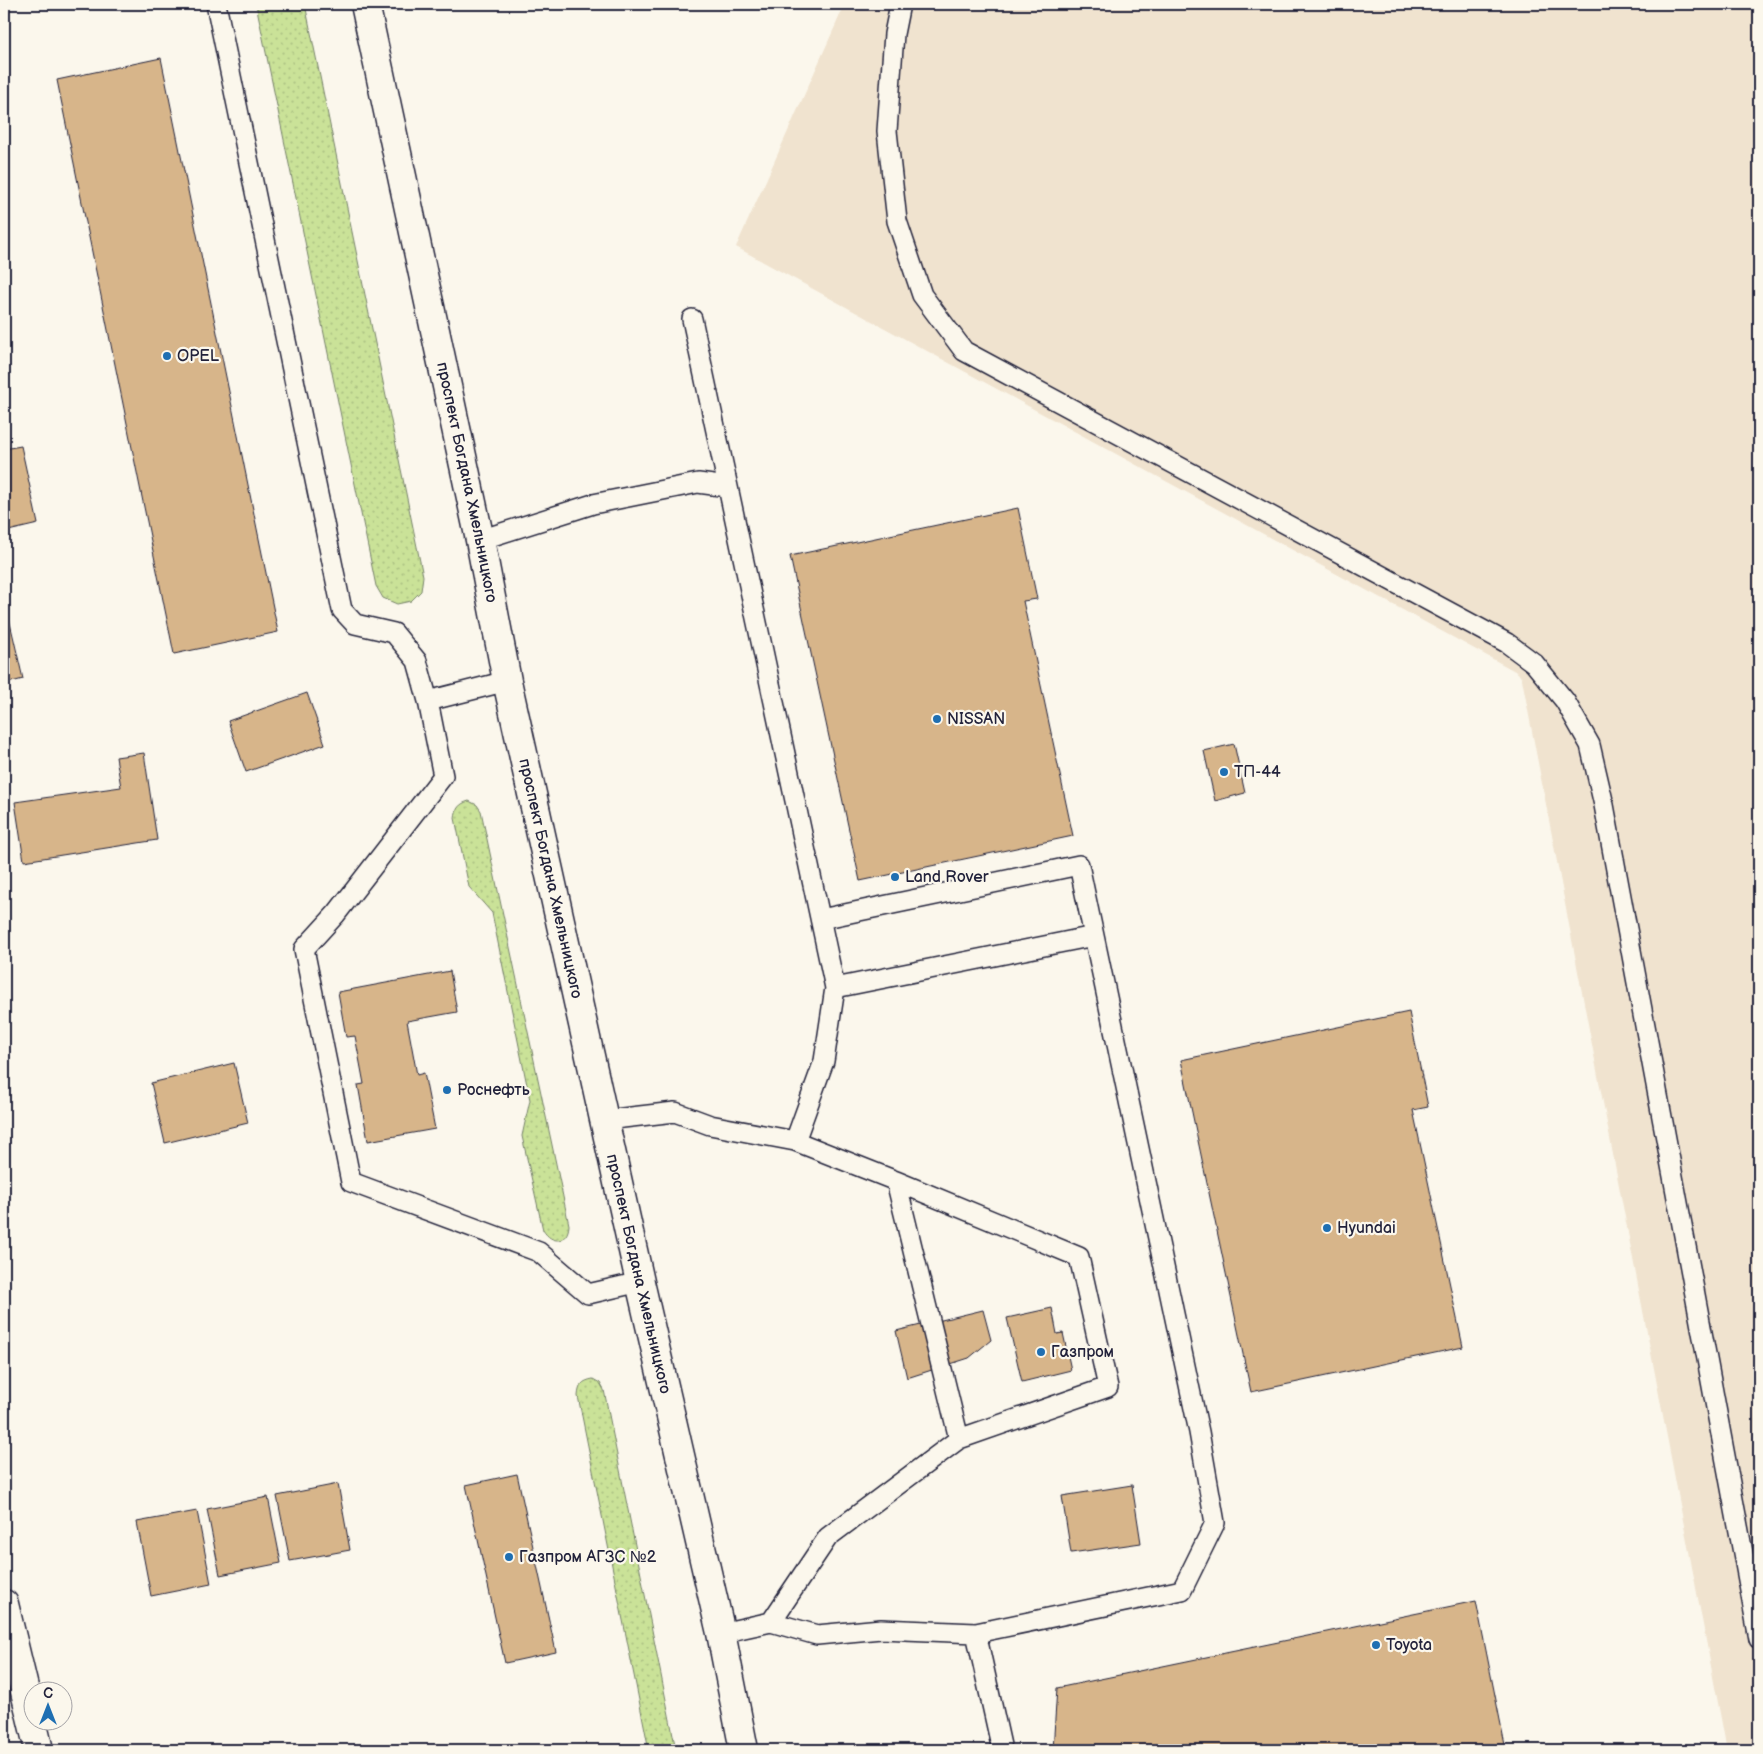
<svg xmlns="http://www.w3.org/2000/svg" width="1763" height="1754" font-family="'Balsamiq Sans',sans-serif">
<defs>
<pattern id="grass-dots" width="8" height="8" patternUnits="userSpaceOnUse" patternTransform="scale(1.25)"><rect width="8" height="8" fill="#cae298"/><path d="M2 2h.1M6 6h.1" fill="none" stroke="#adc284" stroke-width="1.8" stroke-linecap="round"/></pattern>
</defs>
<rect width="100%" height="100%" fill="#fbf7ec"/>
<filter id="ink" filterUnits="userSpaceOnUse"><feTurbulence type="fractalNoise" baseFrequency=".02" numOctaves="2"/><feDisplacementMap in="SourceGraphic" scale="10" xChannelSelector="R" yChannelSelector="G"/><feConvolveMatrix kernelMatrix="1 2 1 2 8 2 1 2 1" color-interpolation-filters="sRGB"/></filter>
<g filter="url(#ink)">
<path fill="#f0e3cf" d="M845,4H1759V1750H1727L1522,679L1518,673L1513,670L736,247Z"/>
<path fill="url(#grass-dots)" stroke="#76826a" d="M256,4H305L423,576L421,591L411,601L397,604L383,598L376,586Z
M469,801L477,805L481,811L569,1225C568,1243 552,1245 543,1230L522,1136L530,1100L492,913L469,887L455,818C456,808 459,804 469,801Z
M593,1379L600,1383L604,1390L676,1750H649L578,1396C579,1385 582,1381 593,1379Z"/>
<path fill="#d7b58a" stroke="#22223b" d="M161,58L278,632L174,654L57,80Z
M21,446L38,524L4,532V449Z
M1018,508L1037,599L1023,601L1073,836L860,881L790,556Z
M4,597L23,679L4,684Z
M307,693L325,744L246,772L228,721Z
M1234,744L1245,793L1215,801L1204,751Z
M144,753L157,840L24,861L15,802L121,787L116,757Z
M450,971L457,1012L407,1021L417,1075L424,1073L435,1129L368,1141L358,1085L364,1084L355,1036L346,1037L338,992Z
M1409,1012L1428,1107L1413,1110L1463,1347L1251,1392L1181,1060Z
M234,1063L248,1123L165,1143L151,1083Z
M1052,1308L1057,1334L1063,1333L1071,1370L1022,1382L1007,1318Z
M983,1310L991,1340L969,1358L907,1378L896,1331Z
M517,1474L556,1652L505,1663L466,1485Z
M338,1484L350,1550L290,1561L277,1496Z
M1132,1485L1141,1543L1071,1553L1062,1496Z
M268,1497L281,1563L220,1575L207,1509Z
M197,1511L211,1584L151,1596L137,1522Z
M1476,1601L1506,1750H1053L1057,1688Z"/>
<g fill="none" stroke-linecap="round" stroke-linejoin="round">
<defs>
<path id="service" d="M216,4L342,610L355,624L394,633L417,661L428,701L443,776L336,914L304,949L351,1182L539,1252L588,1294L640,1282
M900,4L894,34L887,131L897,221L922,295L964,351L1507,643L1534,663L1565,701L1590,745L1604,805L1759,1639
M692,319L728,487
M480,540L593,504L698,483L728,487L835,988L824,1061L795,1141L710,1125L675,1112L605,1120
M428,701L507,681
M835,988L1094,936
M795,1141L896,1181L959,1439
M771,1622L828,1537L959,1439L1108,1387L1079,1257L896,1181
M721,1633L771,1622L817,1635L881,1629L976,1633L1182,1590L1215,1523L1199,1432L1079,865L821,919
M976,1633L1002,1750"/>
<path id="minor" d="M4,1604L39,1750"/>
<g id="primary">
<path id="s1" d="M365,4L480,540L507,681L640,1282L721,1633L744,1750"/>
</g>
</defs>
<use href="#service" stroke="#22223b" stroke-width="22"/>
<use href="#minor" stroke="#22223b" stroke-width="31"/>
<use href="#primary" stroke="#22223b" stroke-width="31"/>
<use href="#service" stroke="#fbf7ec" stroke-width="19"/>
<use href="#minor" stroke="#fbf7ec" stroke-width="28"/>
<use href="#primary" stroke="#fbf7ec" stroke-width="28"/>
</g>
</g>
<g fill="#1f6fb2" stroke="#fbf7ec" stroke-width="2">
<circle cx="167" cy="356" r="5"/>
<circle cx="937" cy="719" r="5"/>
<circle cx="1224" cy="772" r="5"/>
<circle cx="895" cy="877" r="5"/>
<circle cx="447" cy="1090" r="5"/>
<circle cx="1327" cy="1228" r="5"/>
<circle cx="1041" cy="1352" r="5"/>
<circle cx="509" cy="1557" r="5"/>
<circle cx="1376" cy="1645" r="5"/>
</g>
<g text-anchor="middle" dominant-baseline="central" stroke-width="4.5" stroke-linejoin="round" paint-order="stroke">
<g font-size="16" fill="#22223b" stroke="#fbf7ec" text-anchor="start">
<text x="177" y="356">OPEL</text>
<text x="947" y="719">NISSAN</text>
<text x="1234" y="772">ТП-44</text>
<text x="905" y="877">Land Rover</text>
<text x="457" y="1090">Роснефть</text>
<text x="1337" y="1228">Hyundai</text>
<text x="1051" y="1352">Газпром</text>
<text x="519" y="1557">Газпром АГЗС №2</text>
<text x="1386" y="1645">Toyota</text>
</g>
<g font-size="16" fill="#22223b" stroke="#fbf7ec">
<text stroke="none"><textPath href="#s1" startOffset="489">проспект Богдана Хмельницкого</textPath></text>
<text stroke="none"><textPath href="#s1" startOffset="894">проспект Богдана Хмельницкого</textPath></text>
<text stroke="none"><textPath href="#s1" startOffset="1299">проспект Богдана Хмельницкого</textPath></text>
</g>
</g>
<rect width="1763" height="1754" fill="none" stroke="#fbf7ec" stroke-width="20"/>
<rect x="10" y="10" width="1743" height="1734" fill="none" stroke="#22223b" stroke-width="2" filter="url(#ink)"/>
<g transform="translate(48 1706)"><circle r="24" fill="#fbf7ec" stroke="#a4a2a5"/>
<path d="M0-4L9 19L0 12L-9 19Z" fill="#1f6fb2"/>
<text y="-8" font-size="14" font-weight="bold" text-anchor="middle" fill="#22223b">С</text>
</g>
</svg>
